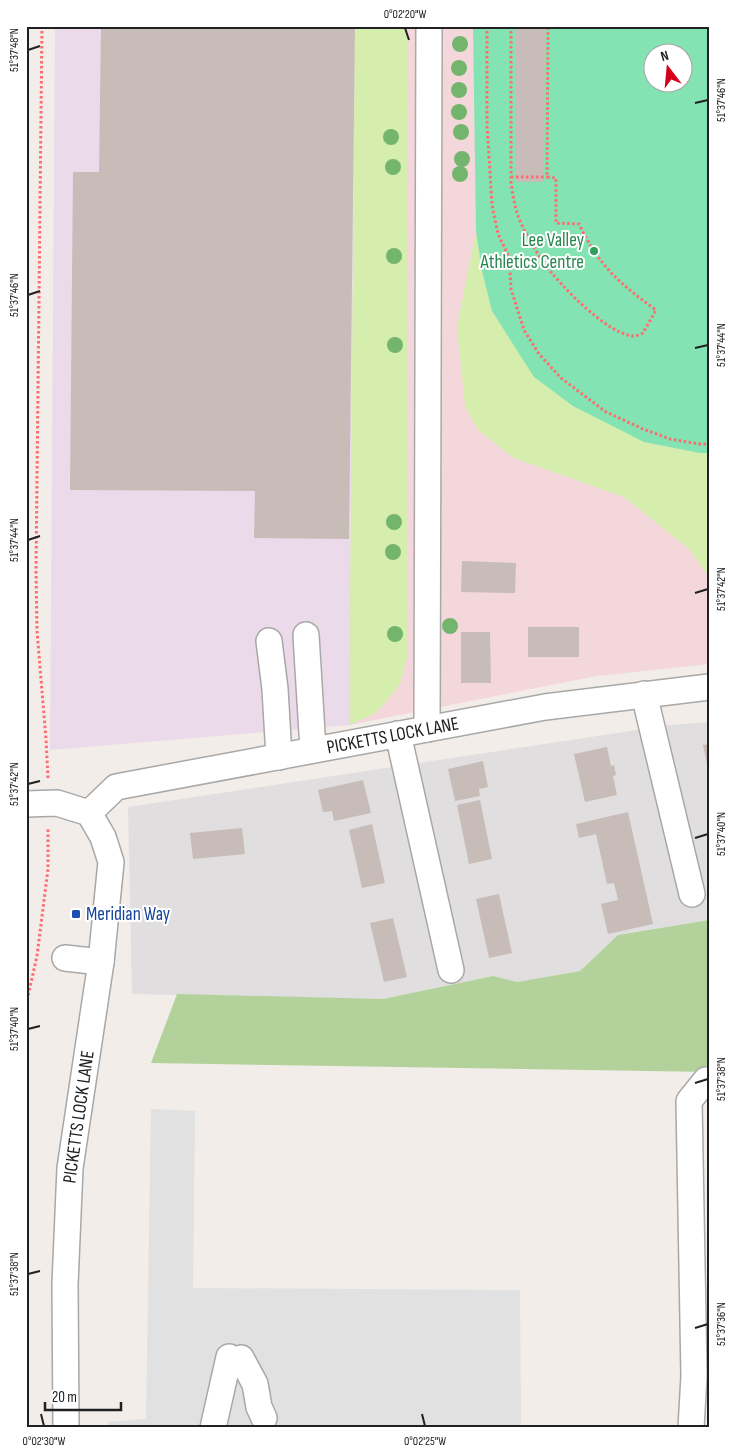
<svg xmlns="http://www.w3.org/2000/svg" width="735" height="1454" font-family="'Sofia Sans Condensed',sans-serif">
<rect width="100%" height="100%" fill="#f2ede8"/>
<path fill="#e0dedf" d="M709,722V920L618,935L580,971L517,982L493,976L383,999L132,994L128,807L670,725Z"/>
<path fill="#f3d7da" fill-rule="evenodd" d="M355,26H709V664L597,676L349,725ZM652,52H682V82H652Z"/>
<path fill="#ebdaea" d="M55,26H355L349,725L50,750Z"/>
<path fill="#d5edad" d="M355,26H408L407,658L400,684L385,703L374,714L349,725Z
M476,231L482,271L492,311L644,442L700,453H709V577L689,549L624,497L514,458L478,430L465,406L457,327Z"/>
<path fill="#b3d29b" d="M709,920V1072L151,1063L177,994L383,999L493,976L517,982L580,971L618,935Z"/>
<path fill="#84e3b2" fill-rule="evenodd" d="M473,26H709V453H700L644,442L573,406L534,377L492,311L482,271L476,231ZM652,52H682V82H652Z"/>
<path fill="#e1e1e1" d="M151,1109L195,1111L193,1288L520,1290L521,1428H108V1422L146,1419Z"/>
<path fill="#c7bcb7" d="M101,26H355L349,539L254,538L255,491L70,490L73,172H99Z
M516,26H545L544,182H515Z
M462,561L516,563L515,593L461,592Z
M528,627H579V657H528Z
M461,632H490L491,683H461Z
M709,744V768H708L703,745Z
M607,747L611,766L614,765L616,775L613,776L617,795L585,802L574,754Z
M483,761L488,787L479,789L480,796L455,801L448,769Z
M363,780L371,813L334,821L332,811L323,812L318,790Z
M480,800L492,859L469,864L457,805Z
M628,812L653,924L608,934L601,904L618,900L614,883L607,884L596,834L579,838L576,824Z
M372,824L385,883L362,888L349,830Z
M242,828L245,854L193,859L190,833Z
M499,894L512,953L489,958L476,899Z
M393,918L407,977L384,982L370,923Z"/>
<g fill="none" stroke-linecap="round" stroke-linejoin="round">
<defs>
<g id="minor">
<path d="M306,635L313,750"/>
<path d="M269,641L275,689L279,757"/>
<path d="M644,694L692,894"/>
<path d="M427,729L429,26"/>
<path d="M398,734L451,970"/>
<path d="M26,804L57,803L89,813L103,837L111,862L101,962L70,1168L65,1284L66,1428"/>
<path id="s1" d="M89,813L116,787L545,707L709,687"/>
<path d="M65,958L101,962"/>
<path d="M241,1358L255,1384L259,1407L264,1418"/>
<path d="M213,1428L229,1357"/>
<path d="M691,1428L694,1376L689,1101L706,1080H709"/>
</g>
</defs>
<use href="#minor" stroke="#a8a8a8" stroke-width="28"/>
<path stroke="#ff6c70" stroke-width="3" stroke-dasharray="2.5 2.5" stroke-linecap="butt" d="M42,26L36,570L37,631L46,739L48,778
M487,26V125L492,205L498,234L509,257L511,289L524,330L539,354L561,378L606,412L643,429L670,439L699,444H709
M511,26V182C513,197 515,210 521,223C527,237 536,251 544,263C558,283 610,338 636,336C638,335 641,334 643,333L656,310C620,284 599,266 579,224L556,223V178L547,177L548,26
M511,177H547
M26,1005L37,956L48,869V829"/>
<use href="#minor" stroke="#fff" stroke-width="25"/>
</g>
<g fill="#74b56d">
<circle cx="460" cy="44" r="8"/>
<circle cx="459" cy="68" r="8"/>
<circle cx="459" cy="90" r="8"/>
<circle cx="459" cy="112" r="8"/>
<circle cx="461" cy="132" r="8"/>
<circle cx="391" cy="137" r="8"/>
<circle cx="462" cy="159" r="8"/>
<circle cx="393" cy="167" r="8"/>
<circle cx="460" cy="174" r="8"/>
<circle cx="394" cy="256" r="8"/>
<circle cx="395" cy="345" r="8"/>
<circle cx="394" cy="522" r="8"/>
<circle cx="393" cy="552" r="8"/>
<circle cx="450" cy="626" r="8"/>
<circle cx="395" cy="634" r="8"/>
</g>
<path fill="none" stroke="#212121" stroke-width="2" d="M405,28L409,40M28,50L40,46M695,103L708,100M28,295L40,291M695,348L708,345M28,540L40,536M695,593L708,589M28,784L40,781M695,838L708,834M28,1029L40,1026M695,1083L708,1079M28,1274L40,1271M695,1328L708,1324M41,1414L44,1426M422,1414L425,1426"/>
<circle fill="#2e9e5b" stroke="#fff" stroke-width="2" cx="594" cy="251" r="5"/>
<rect fill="#1a4fb4" stroke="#fff" stroke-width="2" x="71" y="909" width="10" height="10" rx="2.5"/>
<g text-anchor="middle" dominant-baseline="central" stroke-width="4" stroke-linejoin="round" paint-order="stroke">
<g font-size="19" fill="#27864d" stroke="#fff" text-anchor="end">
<text x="584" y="240">Lee Valley<tspan x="584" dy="22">Athletics Centre</tspan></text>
</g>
<g font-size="19" fill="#212121" stroke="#fff">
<text stroke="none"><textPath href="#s1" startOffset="319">PICKETTS LOCK LANE</textPath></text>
<text transform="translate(79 1117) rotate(-82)">PICKETTS LOCK LANE</text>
</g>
<g font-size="19" fill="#164399" stroke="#fff" text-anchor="start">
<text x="86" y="914">Meridian Way</text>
</g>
</g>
<rect width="735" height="1454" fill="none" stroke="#ffffff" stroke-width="55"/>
<g transform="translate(668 68) rotate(344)"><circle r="24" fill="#ffffff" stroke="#a6a6a6"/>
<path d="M0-4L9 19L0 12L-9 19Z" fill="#d3001b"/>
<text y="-8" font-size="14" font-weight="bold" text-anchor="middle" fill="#212121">N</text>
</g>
<path d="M45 1402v8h76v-8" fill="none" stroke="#212121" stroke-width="2.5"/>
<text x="52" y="1402" font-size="15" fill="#212121" stroke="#ffffff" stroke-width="4" paint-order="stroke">20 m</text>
<rect x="28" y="28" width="680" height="1398" fill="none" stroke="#212121" stroke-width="2"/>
<g font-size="12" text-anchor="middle" fill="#212121">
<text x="405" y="18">0°02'20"W</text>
<text transform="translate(14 50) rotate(-90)" y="4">51°37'48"N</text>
<text transform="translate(721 100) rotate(-90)" y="4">51°37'46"N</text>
<text transform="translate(14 295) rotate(-90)" y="4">51°37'46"N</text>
<text transform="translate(721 345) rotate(-90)" y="4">51°37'44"N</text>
<text transform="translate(14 540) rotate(-90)" y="4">51°37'44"N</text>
<text transform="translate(721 589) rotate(-90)" y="4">51°37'42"N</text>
<text transform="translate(14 784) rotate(-90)" y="4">51°37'42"N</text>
<text transform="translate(721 834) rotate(-90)" y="4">51°37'40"N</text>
<text transform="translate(14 1029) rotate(-90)" y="4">51°37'40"N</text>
<text transform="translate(721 1079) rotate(-90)" y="4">51°37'38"N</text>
<text transform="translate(14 1274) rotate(-90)" y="4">51°37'38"N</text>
<text transform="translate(721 1324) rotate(-90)" y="4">51°37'36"N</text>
<text x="44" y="1445">0°02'30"W</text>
<text x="425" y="1445">0°02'25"W</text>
</g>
</svg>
